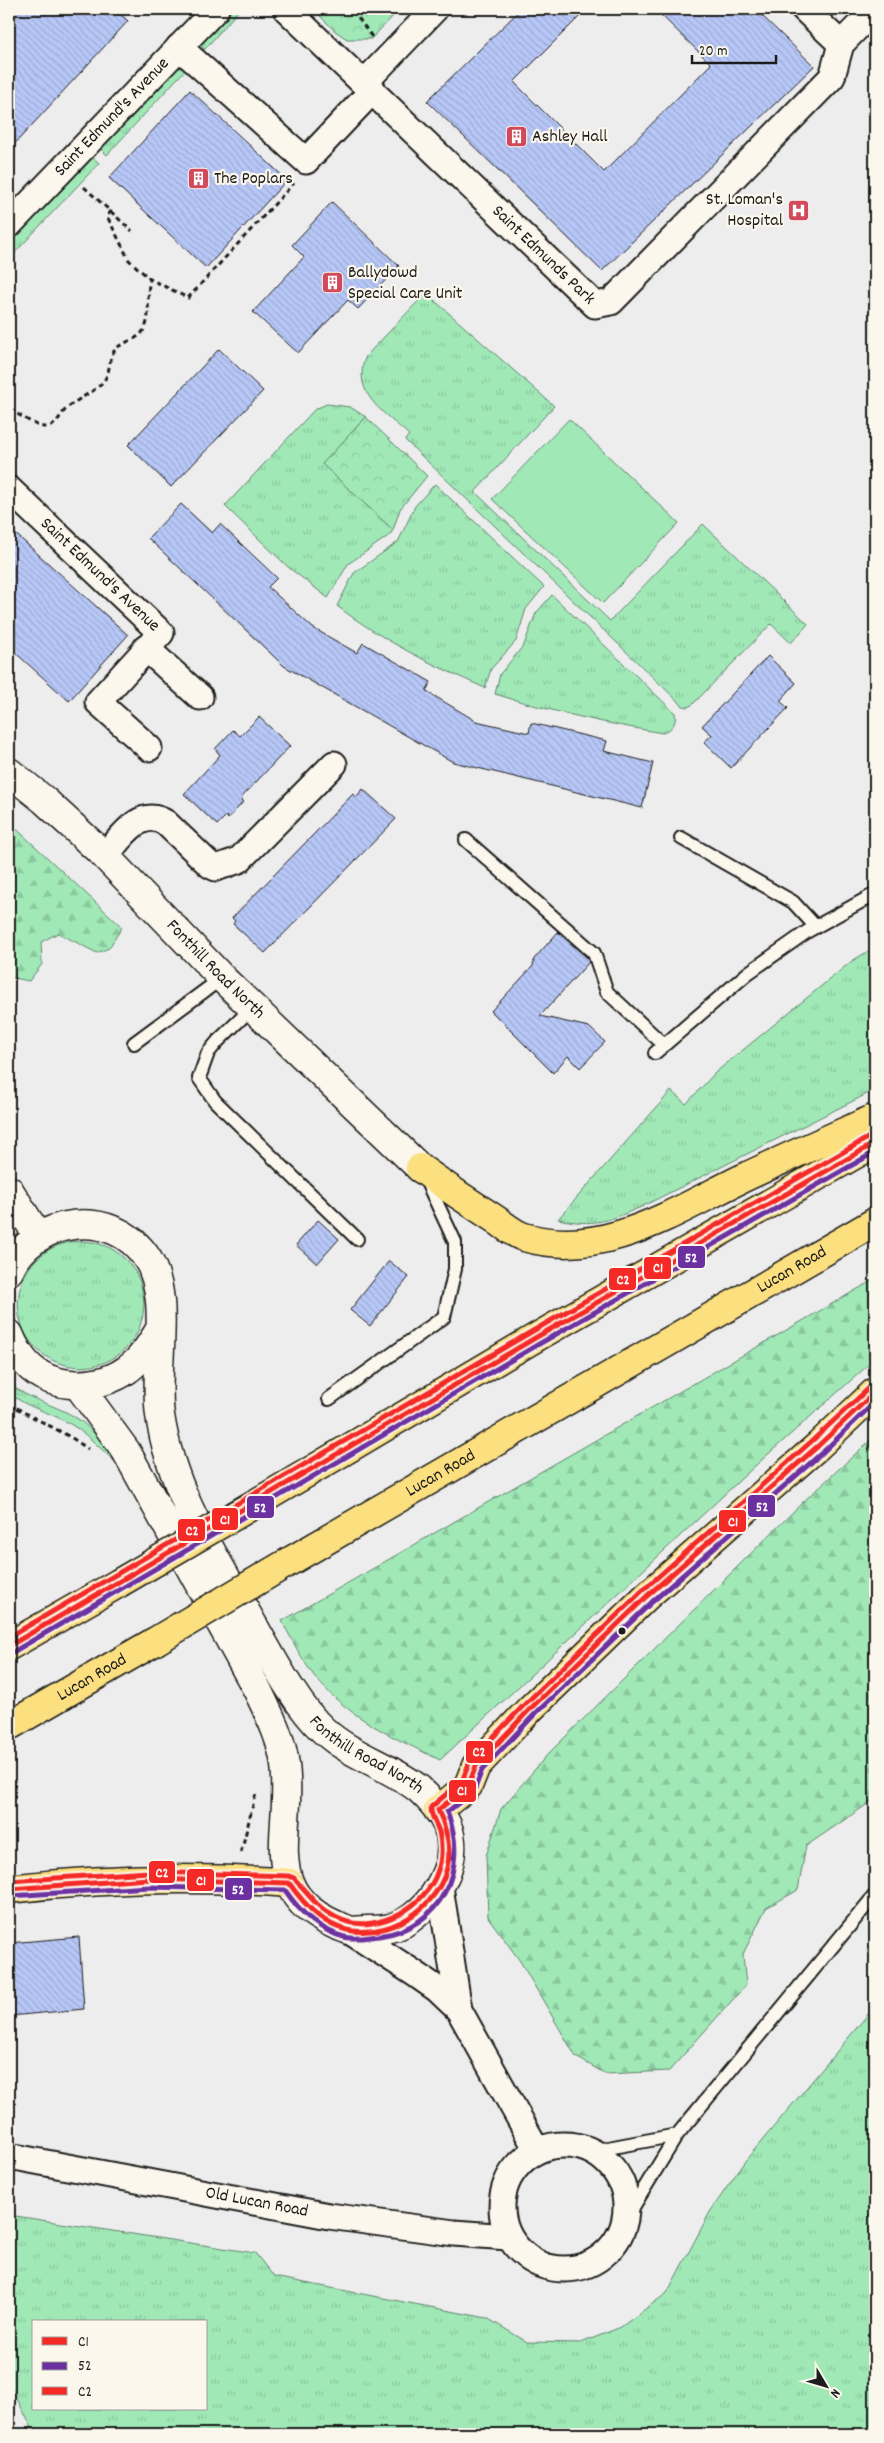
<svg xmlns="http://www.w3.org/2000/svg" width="884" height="2443" font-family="Dekko,sans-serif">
<defs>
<pattern id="grass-tufts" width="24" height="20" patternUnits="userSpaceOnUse" patternTransform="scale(1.25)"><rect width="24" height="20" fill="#a0e9b7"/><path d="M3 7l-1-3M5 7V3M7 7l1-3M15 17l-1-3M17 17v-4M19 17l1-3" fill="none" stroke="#89c79d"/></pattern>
<pattern id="forest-firs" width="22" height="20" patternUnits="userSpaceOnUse" patternTransform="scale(1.25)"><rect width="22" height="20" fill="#a0e9b7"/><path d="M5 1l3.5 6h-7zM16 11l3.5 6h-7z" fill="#89c79d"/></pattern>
<pattern id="park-crowns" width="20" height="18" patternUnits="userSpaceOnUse" patternTransform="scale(1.25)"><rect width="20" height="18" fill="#a0e9b7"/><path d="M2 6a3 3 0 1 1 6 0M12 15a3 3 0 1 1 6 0" fill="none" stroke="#89c79d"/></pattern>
<pattern id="building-back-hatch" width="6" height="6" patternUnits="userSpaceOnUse" patternTransform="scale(1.25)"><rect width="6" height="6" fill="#b7c7f7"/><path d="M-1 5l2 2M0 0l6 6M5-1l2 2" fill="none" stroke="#9daad3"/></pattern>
</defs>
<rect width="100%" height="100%" fill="#ededee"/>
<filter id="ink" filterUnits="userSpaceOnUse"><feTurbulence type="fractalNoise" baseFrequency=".02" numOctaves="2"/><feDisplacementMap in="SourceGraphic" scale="10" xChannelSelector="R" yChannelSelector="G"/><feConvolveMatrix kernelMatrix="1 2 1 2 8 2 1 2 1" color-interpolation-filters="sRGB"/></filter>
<g filter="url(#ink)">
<path fill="url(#grass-tufts)" stroke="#5e826a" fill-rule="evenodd" d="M225,9H240L204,50L200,43Z
M172,68H187L107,155L100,148Z
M91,156L99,163L9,259V244Z
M426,293L554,406L475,492L610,621L703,524L808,624L791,643L771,624L693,704L688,707L683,706L405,440L409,435C385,413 350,393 366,356Z
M327,404L350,407L366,417L323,464L393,530L390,535L348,564L328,598L288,567L225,506L315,409Z
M435,484L544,587L526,609L516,641L491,669L485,688C432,665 383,641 337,606L354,573L398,542L415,506Z
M552,595L675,713C677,723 672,729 663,733C606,724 550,711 495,694L500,674L524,645L536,613Z
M875,947V1090L641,1207C608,1221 594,1227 558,1219L671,1091L686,1104L716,1072L852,961Z
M18 1304a63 63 0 1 1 126 0a63 63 0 1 1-126 0Z
M9,1383C29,1401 56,1404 78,1419C94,1430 104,1445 114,1461C99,1447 84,1431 65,1421C46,1411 26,1407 9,1393Z
M875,2006V2434H35L9,2383V2215L255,2253L274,2277L487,2318L527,2342L581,2343L621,2327L667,2293L710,2212L745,2161ZM34,2322H206V2409H34Z"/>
<path fill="url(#forest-firs)" stroke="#5e826a" d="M9,822L122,927L109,948L97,953L58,933L41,942L42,964L29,981L9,977Z
M875,1279V1359L756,1465L440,1760C395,1738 348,1718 315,1677C302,1660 292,1640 282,1621Z
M875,1436V1799L806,1846L798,1890L766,1908L743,1954L746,1985L669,2071L606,2074L576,2057L520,1961L488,1917L486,1856L501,1809L548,1754L804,1501Z"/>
<path fill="url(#park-crowns)" stroke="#5e826a" d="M313,9H400L371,39H347L335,31Z
M366,417L427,476L400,509L393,530L322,464Z"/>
<path fill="#a0e9b7" stroke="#5e826a" d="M569,419L679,523L603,603L492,499Z"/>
<path fill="url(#building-back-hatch)" stroke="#1c1c1c" d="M9,9H115L128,21L9,150Z
M521,9H587L514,82L604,172L711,64L655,9H755L814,66L602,271L427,101Z
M190,90L287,180L206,268L109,178Z
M332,202L399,266L358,309L348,300L298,353L253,312L304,257L292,245Z
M219,349L263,391L171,487L128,445Z
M181,504L212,533L220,524L277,578L268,587L313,628L357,653L363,643L431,682L426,691L476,721L529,733L531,723L607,741L604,751L653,763L642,808L453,762L284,666L148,538Z
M9,528L128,635L69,701L9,647Z
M768,656L796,683L780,701L788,708L731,768L704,742L712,735L702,726Z
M259,717L290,746L243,796L241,800L243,802L228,819L226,816L217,825L184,794L220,755L215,749L233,730L240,736Z
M363,789L396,819L265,953L233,924L235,921L232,918L353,794L356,797Z
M558,932L587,958L589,962L540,1016L589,1027L605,1042L580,1068L568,1056L553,1073L491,1011L533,966L534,959Z
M318,1220L339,1239L317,1264L296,1245Z
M389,1261L409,1277L370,1326L350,1310Z
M79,1937L84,2009L10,2016L9,1943Z"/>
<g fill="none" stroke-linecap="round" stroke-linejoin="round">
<defs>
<path id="service" d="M681,838L793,902L816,927
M466,840L594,953L607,992L664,1045
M253,1007L218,1041L208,1053L199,1078L215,1101L357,1239
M134,1043L222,978
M655,1053L748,973L808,931L875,894
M329,1399L444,1317L455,1269V1242L426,1180
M677,2135L875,1895
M592,2151L677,2135L625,2220"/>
<g id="minor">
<path id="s1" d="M286,9L595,305L611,302L832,77L841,44L804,9"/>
<path d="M841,44L875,9"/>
<path d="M179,47L306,161L373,90"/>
<path d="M365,82L435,9"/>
<path id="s2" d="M9,225L216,9"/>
<path id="s3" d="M9,489L161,633L98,702L149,748"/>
<path d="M146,648L200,697"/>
<path d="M105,856C121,838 140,806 166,823L210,865L216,868L239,860L334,764"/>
<path d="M440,1887L459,2010"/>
<path d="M348,1930L414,1973L437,1989L459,2010L537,2150"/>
<circle cx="564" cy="2207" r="62"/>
<path id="s4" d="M9,2156L329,2216L454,2233L508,2237"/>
</g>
<g id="secondary">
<path id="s5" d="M9,772L44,800L105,856L222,978L420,1168"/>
<path d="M9,1190L38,1236"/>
<path id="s6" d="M9,1271C33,1217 113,1206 147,1258C173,1298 153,1367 160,1415C171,1492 215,1557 252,1623C271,1656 296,1705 323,1730C351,1756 390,1766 419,1789C430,1799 441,1811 447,1825C462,1862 434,1906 402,1924C392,1929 379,1930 368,1930C361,1930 352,1932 346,1929C254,1896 294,1834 285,1765C282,1739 269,1714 258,1691L126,1451L78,1385"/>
<path d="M9,1334C13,1344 19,1355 26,1363C51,1391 100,1390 128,1369C142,1359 150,1345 159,1331"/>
</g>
<g id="trunk">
<path d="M420,1168C445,1186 470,1203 495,1219C504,1225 514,1234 524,1237C603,1260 673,1212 741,1179C785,1158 831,1138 875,1118"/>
<path d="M258,1502L535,1338L875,1143"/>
<path id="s7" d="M292,1560L875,1222"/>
<path d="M9,1646L119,1583"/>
<path id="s8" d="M9,1726L154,1642"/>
<path d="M438,1810L468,1786L476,1766L530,1709L647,1596L818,1446L875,1392"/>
<path d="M9,1889C105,1878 192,1876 289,1883"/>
</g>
</defs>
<use href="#service" stroke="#1c1c1c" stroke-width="16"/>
<use href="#minor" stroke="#1c1c1c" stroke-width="29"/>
<use href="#secondary" stroke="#1c1c1c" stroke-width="31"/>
<use href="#trunk" stroke="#1c1c1c" stroke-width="31"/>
<path stroke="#1c1c1c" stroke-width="3" stroke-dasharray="5 4" stroke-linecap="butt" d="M156,9L159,11
M358,9L359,19L372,37
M84,187L132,231
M111,211L107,216L129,260L150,279L188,298L294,183
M9,411C22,414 35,428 47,427C57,426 59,416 66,409C77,398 97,392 105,379C111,370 108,358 115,350C123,340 138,342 145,328C151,314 146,295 150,279
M9,1403C34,1420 63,1430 88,1449
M241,1852L256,1793"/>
<use href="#service" stroke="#fbf7ec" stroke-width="12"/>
<use href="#minor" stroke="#fbf7ec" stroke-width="25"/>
<use href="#secondary" stroke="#fbf7ec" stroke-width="28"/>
<use href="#trunk" stroke="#fce080" stroke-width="28"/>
<defs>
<path id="trunk-bridge" d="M119,1583L258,1502
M154,1642L292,1560"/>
</defs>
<use href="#trunk-bridge" stroke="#1c1c1c" stroke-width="31" stroke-linecap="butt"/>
<use href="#trunk-bridge" stroke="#fce080" stroke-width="28"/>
<defs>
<path id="bus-1" d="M9,1646L535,1338L875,1143
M9,1889L149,1879L289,1883C303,1903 322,1925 347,1930C395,1940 450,1900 449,1850C448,1836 444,1823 438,1810L468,1786L476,1766L530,1709L647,1596L818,1446L875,1392"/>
<path id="bus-2" d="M13,1652L539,1344L875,1152
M10,1896L149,1887L285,1890C299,1911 319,1930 344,1937C355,1940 368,1937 379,1936C441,1928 470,1868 447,1812L474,1791L482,1770L535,1714L652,1602L823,1452L875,1402"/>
<path id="bus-3" d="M9,1637L531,1332L871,1136
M9,1881L149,1872L289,1876L294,1878C308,1895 321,1912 342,1920C378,1934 427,1906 438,1870C442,1859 442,1844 439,1832C437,1824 430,1816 431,1807L462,1781L470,1761L525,1704L642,1591L813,1440L870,1387"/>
</defs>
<use href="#bus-1" stroke="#fbf7ec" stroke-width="9"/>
<use href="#bus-2" stroke="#fbf7ec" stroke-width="9"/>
<use href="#bus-3" stroke="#fbf7ec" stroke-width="9"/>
<use href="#bus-1" stroke="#f52a26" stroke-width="5"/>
<use href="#bus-2" stroke="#6c30a1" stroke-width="5"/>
<use href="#bus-3" stroke="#f52a26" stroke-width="5"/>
</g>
</g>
<defs>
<symbol id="building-square" viewBox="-11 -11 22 22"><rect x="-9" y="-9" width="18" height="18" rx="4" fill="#d1495b" stroke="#fbf7ec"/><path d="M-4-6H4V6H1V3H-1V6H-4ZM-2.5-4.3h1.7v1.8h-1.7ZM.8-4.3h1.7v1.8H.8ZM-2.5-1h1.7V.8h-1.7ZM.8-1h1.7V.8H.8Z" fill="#fff"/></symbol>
<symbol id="hospital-square" viewBox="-11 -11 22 22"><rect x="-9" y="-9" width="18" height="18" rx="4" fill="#d1495b" stroke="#fbf7ec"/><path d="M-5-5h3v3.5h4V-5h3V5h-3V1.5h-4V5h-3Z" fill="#fff"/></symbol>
</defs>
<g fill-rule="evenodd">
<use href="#building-square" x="504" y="124" width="25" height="25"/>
<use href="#building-square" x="186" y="166" width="25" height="25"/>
<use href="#hospital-square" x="786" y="198" width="25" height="25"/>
<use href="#building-square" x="320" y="270" width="25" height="25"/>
</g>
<circle fill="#1c1c1c" stroke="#fbf7ec" stroke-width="2" cx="622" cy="1631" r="4.5"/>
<g text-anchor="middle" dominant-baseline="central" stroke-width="4.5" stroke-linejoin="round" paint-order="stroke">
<g font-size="18" fill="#1c1c1c" stroke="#fbf7ec">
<text stroke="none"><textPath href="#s2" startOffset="149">Saint Edmund's Avenue</textPath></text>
<text stroke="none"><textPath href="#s1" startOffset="356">Saint Edmunds Park</textPath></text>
<text stroke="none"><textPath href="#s3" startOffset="125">Saint Edmund's Avenue</textPath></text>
<text stroke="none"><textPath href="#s5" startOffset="286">Fonthill Road North</textPath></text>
<text stroke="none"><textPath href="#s7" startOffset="578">Lucan Road</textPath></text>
<text stroke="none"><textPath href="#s7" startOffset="172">Lucan Road</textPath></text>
<text stroke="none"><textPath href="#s8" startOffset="96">Lucan Road</textPath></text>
<text stroke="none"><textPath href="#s6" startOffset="735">Fonthill Road North</textPath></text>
<text stroke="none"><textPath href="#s4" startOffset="252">Old Lucan Road</textPath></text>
</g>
<g font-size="18" fill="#1c1c1c" stroke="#fbf7ec" text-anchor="start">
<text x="532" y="137">Ashley Hall</text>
<text x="214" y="179">The Poplars</text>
<text x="783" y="200" text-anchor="end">St. Loman's<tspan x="783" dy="21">Hospital</tspan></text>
<text x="348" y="273">Ballydowd<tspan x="348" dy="21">Special Care Unit</tspan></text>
</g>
</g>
<g stroke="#fbf7ec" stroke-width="2">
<rect x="677" y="1245" width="29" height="24" rx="5" fill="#6c30a1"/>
<rect x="643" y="1256" width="29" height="24" rx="5" fill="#f52a26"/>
<rect x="608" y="1267" width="29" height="24" rx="5" fill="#f52a26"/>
<rect x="747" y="1494" width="29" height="24" rx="5" fill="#6c30a1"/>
<rect x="246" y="1495" width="29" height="24" rx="5" fill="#6c30a1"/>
<rect x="211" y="1507" width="28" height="24" rx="5" fill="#f52a26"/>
<rect x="718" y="1509" width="29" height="24" rx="5" fill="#f52a26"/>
<rect x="177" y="1518" width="29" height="24" rx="5" fill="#f52a26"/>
<rect x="465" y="1740" width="29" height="24" rx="5" fill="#f52a26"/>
<rect x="448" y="1779" width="29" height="24" rx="5" fill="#f52a26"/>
<rect x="148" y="1860" width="28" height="24" rx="5" fill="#f52a26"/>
<rect x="186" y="1868" width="29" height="24" rx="5" fill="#f52a26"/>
<rect x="224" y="1877" width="29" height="24" rx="5" fill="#6c30a1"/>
</g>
<g font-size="14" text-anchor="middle" font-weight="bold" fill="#fff">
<text x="691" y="1262">52</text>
<text x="658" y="1272">C1</text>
<text x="623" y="1284">C2</text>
<text x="762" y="1511">52</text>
<text x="260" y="1512">52</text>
<text x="225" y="1524">C1</text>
<text x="733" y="1526">C1</text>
<text x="192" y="1535">C2</text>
<text x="479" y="1756">C2</text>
<text x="462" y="1795">C1</text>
<text x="162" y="1877">C2</text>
<text x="201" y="1885">C1</text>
<text x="238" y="1894">52</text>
</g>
<rect width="884" height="2443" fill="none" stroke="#fbf7ec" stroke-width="30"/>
<rect x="15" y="15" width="854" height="2413" fill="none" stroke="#1c1c1c" stroke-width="2" filter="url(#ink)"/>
<rect x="32" y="2320" width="175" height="90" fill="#fbf7ec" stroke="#a29f99"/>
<rect x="42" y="2337" width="25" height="8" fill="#f52a26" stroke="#a29f99"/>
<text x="78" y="2346" font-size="15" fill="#1c1c1c">C1</text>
<rect x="42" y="2362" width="25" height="8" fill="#6c30a1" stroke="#a29f99"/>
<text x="78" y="2370" font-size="15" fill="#1c1c1c">52</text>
<rect x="42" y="2387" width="25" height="8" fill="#f52a26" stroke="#a29f99"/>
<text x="78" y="2396" font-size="15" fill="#1c1c1c">C2</text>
<g transform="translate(826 2386) rotate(128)" stroke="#fbf7ec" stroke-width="4" paint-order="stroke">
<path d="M0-4L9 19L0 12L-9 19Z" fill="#1c1c1c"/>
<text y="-8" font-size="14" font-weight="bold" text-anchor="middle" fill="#1c1c1c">N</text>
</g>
<path d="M692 55v8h84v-8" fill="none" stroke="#1c1c1c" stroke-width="2.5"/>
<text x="699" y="55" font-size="15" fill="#1c1c1c" stroke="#fbf7ec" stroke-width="4" paint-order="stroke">20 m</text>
</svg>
